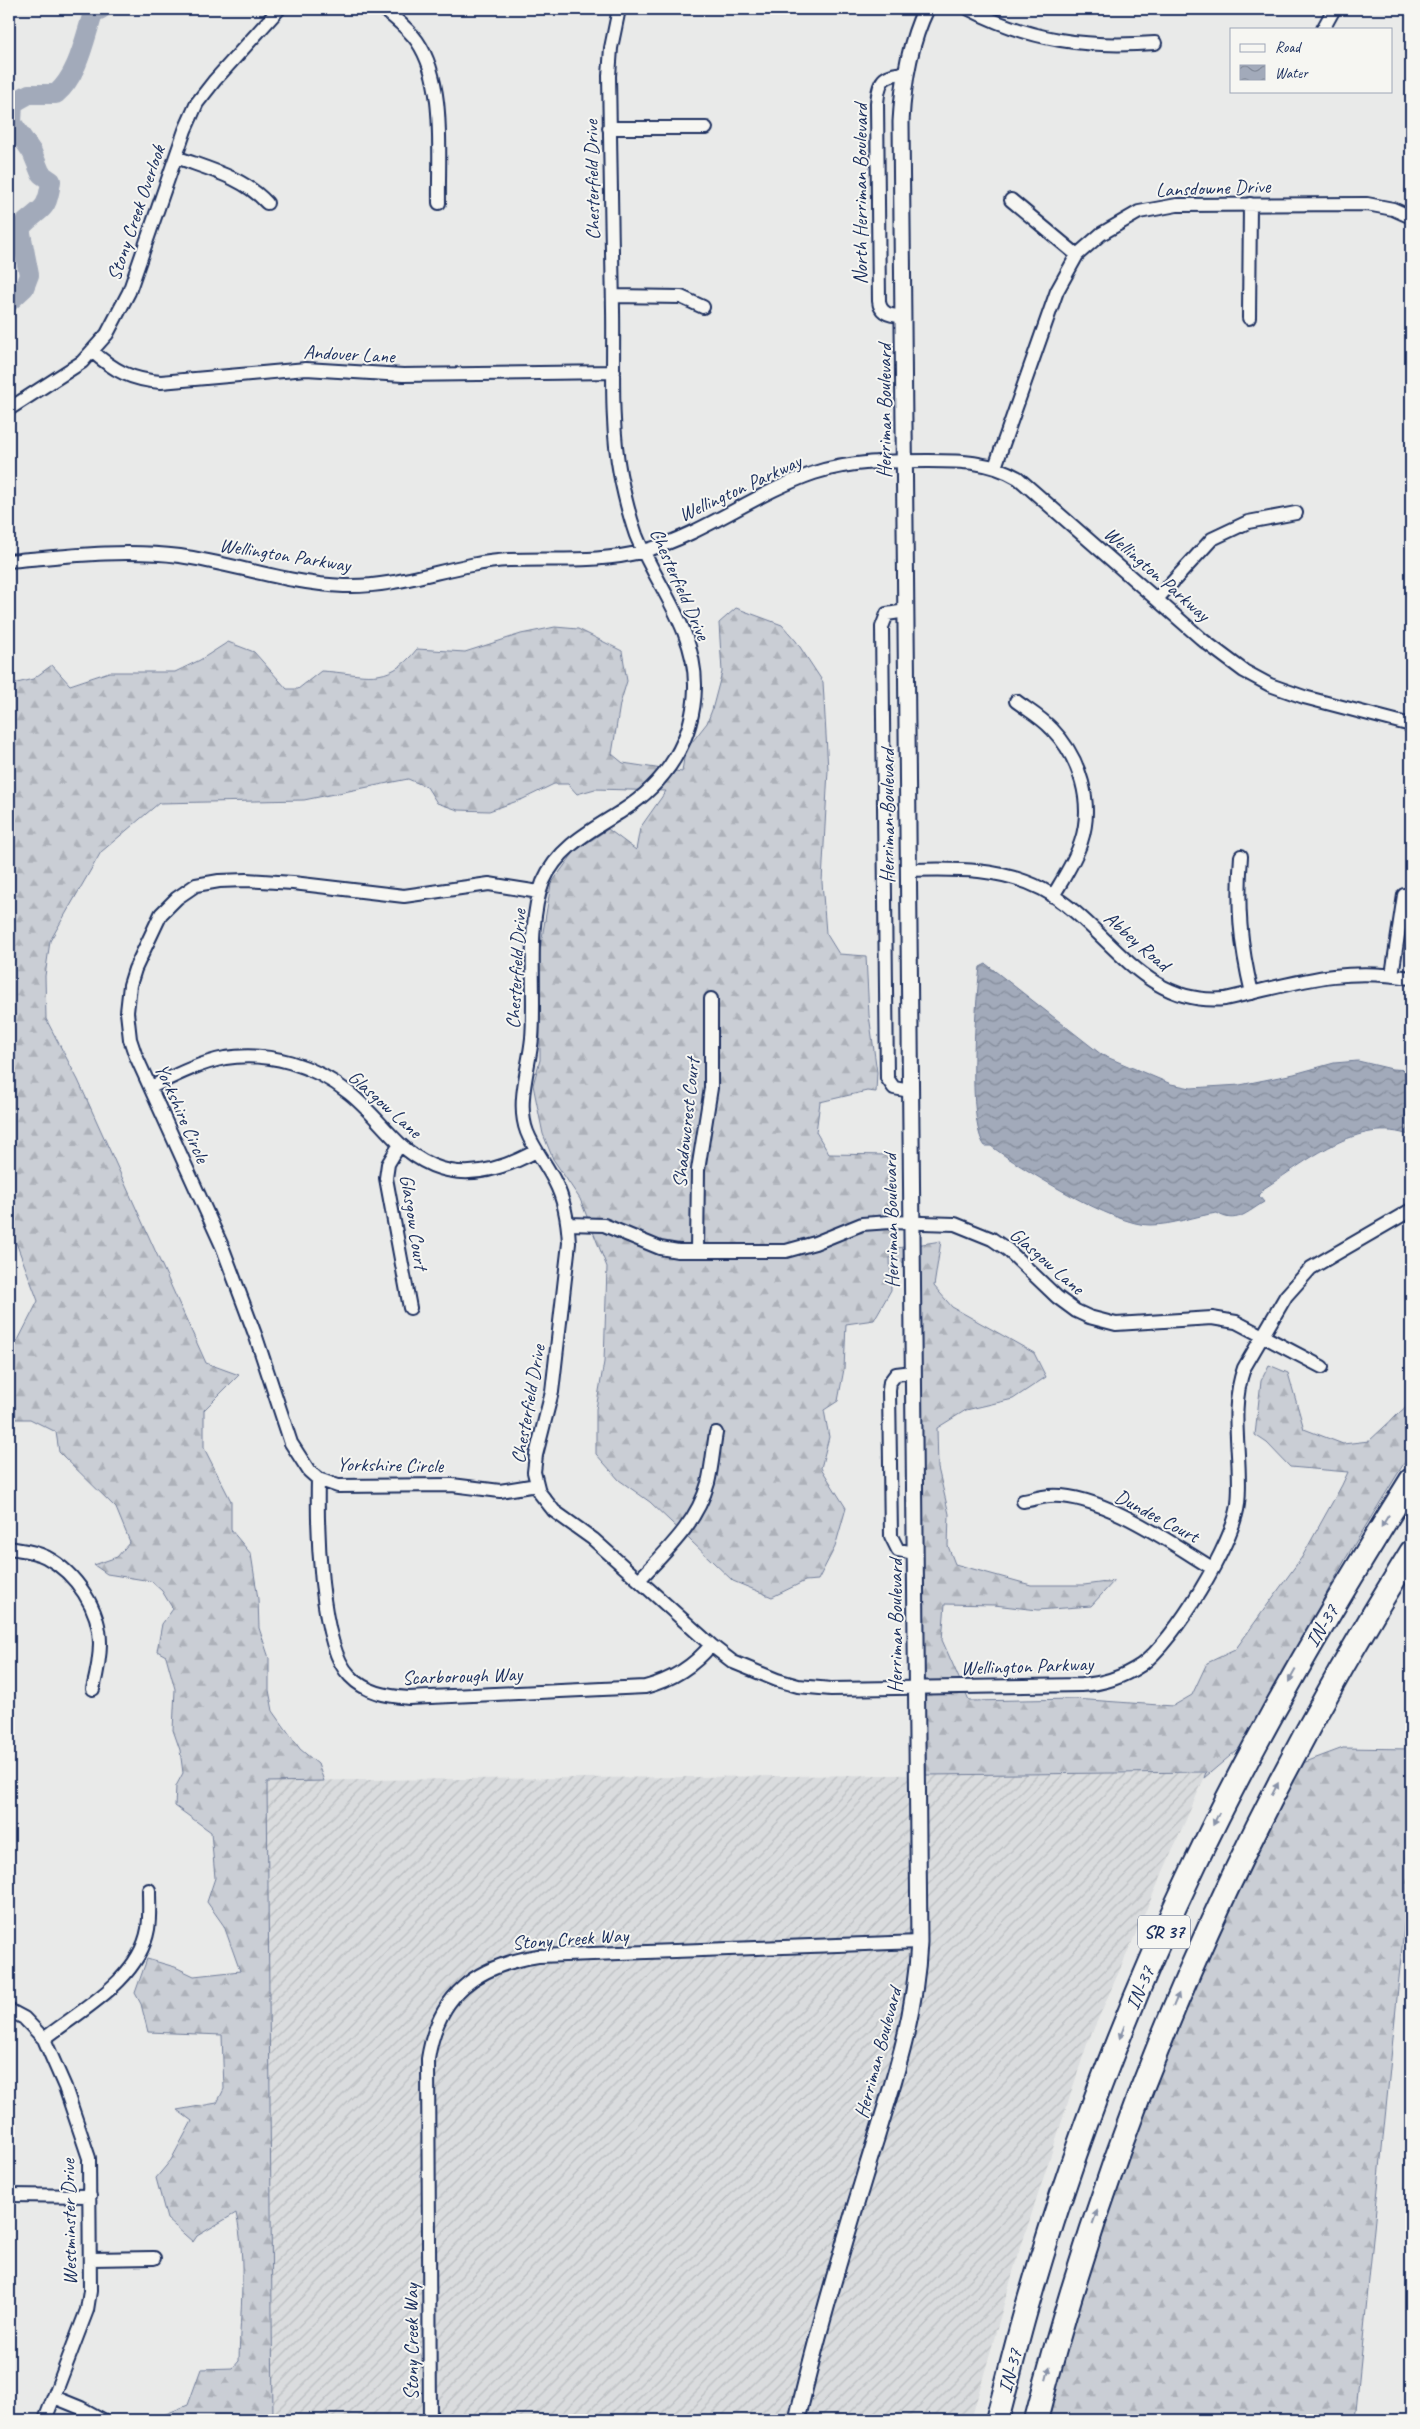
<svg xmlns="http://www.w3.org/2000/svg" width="1420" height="2429" font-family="Caveat,sans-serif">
<defs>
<pattern id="industrial-furrows" width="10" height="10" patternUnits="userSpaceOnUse" patternTransform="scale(1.25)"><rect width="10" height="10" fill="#dadcde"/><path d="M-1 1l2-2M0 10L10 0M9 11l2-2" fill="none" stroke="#babdc1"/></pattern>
<pattern id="forest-firs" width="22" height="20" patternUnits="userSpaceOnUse" patternTransform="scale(1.25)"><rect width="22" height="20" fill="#caced5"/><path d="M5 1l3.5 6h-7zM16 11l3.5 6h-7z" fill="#adb1b9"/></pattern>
<pattern id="water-waves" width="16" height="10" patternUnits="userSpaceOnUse" patternTransform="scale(1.25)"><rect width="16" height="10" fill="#a2aaba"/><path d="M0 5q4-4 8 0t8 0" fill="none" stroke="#838b9a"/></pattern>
</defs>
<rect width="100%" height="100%" fill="#e9eae9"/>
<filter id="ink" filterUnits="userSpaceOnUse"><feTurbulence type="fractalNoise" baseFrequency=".02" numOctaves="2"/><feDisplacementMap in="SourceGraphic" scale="10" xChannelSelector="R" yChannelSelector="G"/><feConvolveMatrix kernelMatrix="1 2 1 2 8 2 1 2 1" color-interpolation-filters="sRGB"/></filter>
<g filter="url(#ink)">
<path fill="url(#industrial-furrows)" d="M1207,1772L1087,2044L1015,2265L971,2420H273L267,1781Z"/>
<path fill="url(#forest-firs)" stroke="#727e9a" d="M736,608L782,625L796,641L823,682L828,770L822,882L826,933L839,954L866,956L869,1015L877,1072L876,1092L867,1091L820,1102L816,1132L829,1154L887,1155L897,1248L941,1241L934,1286L952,1307L1034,1353L1046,1377L1013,1399L966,1410L937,1428L938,1468L949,1514L948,1546L955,1564L1031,1585H1084L1114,1581L1091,1606L1038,1610L994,1605L945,1604L942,1640L969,1701L1075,1699L1173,1706L1192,1695L1207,1663L1235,1650L1302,1557L1342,1485L1348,1472L1290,1467L1267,1443L1255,1435L1261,1381L1269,1365L1288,1373L1304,1429L1343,1444L1369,1441L1411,1402V1452L1346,1558L1243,1745L1204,1778L1206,1772L926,1775L919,1269L890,1257L891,1290L874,1320L846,1324L844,1369L838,1401L824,1410L829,1437L821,1468L846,1508L835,1547L818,1580L805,1581L772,1597L733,1581L650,1502L619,1480L596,1454V1409L604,1362L607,1267L580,1199L553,1159L543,1134L533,1085L540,1060V950L551,884L575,851L608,829L636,850L640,828L666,791L595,789L577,794L568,784H554L523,799L489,811L458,810L437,803L427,787L408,779L304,800L159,803L101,852L50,941L45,976L46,1019L78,1080L206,1363L239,1375L204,1410V1448L231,1501V1530L251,1554L258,1599L259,1628L269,1658V1690L273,1711L300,1749L318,1764L324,1781L267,1782L273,2420H151L188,2405L201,2369L233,2368L239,2361C240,2311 247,2262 236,2213L197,2236L193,2242L167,2219L156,2178L171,2160L192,2121L177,2110L217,2103L224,2089L222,2035L148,2032L141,2004L135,1993L147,1959L175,1967L194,1976L240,1971L224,1926L207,1902L215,1878L211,1832L175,1806L176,1786L183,1773L180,1750L173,1730L175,1689L166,1656L157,1651L162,1624L173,1609L162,1591L151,1581L107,1574L94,1565L117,1557L130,1542L116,1508L59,1452L56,1432L30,1419H9V1358L38,1301L9,1224V685L33,679L52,665L70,685L109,672H175L200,660L228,642L254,652L287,689H298L321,671C364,673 386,688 417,649L465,652L521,634L555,627L578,629L622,651L627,681L620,704L612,754L623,763L682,772L685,751L707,723L712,710L722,672L719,623Z
M1343,1748L1411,1749V1857L1355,2420H1037L1147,2074L1284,1770Z"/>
<path fill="url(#water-waves)" stroke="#6c7995" d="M986,964L1102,1055L1171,1084L1191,1088L1240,1085L1294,1074L1334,1063L1358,1061L1392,1069L1411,1070V1136C1359,1115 1305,1163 1263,1189L1259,1196L1264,1202C1247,1212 1236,1225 1217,1213C1194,1216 1174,1225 1150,1225C1115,1226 1020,1168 991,1146H985C966,1122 976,1000 980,967Z"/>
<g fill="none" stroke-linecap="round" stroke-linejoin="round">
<path stroke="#a2aaba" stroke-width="20" d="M9,302L24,288L29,275L20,228C40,206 47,215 51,181L41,174L32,152L12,123L13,103L29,94H56C78,75 84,41 93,13L101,9"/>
<defs>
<path id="minor" d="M384,9C395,19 408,28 417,41C446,83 438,153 439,203
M619,9L611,48L609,76C610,154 612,232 613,310C614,363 610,421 620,474C624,494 629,515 636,535C656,585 696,630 695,687C694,740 666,783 622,811C592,830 558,847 543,882C526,925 536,991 532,1038C529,1069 516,1103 527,1132C534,1150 547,1165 555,1182C565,1201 568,1222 569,1243L552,1392L536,1455L534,1472L539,1492L554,1511L593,1539L711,1645L733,1662L777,1680L798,1686L831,1689L1081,1685C1102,1684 1123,1677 1141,1665C1173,1643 1234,1543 1238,1504C1243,1458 1228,1413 1244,1368L1286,1296L1311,1268L1411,1210
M969,9C1031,41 1086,48 1155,43
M1323,29L1334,9
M609,128H706
M176,157C208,169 243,177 267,203
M1011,200L1077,255
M613,296L681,297L703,307
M903,316C891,316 880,314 879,301L877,103C879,81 882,74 906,73
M1249,318L1250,204
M92,351C114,371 132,380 161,382L306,369L403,375L614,372
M9,409L82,362L107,334L129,292L185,130L197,103L215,80L279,9
M995,467L1057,291L1077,255L1101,234L1139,212L1177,205L1367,204L1393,209L1411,217
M9,561C66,556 123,549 180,556C235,564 289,584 344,586C403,588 453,563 509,560C553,558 601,563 644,551C704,534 755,493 814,473C851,461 889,461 928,461C960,461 989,461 1018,478L1204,641L1244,671L1270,685L1304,697L1411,725
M1157,599L1212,539L1248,522L1296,513
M906,611L887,614L882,627L887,1078L894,1088L910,1091
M1016,701C1028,710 1042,718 1052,729C1080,758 1094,803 1081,842C1075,861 1063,879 1053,896
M1241,856C1237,906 1240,944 1252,993
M908,870C954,869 999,867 1042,889C1108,924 1139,1007 1225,999C1294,984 1338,966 1411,978
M1392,975L1404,895
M151,1087C174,1076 199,1063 225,1058C269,1051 314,1065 349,1093C368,1108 383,1128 400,1144C443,1184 489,1177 536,1151
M400,1144L388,1164L386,1178L410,1308
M568,1224L604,1225L660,1248L678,1251H786L815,1243L862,1224L890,1222L955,1224L992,1239L1008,1250L1057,1297L1076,1311L1089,1317L1116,1324L1212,1318L1236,1322L1322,1367
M697,1251L698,1170L711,1088V999
M913,1372L896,1374L890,1382L889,1390L891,1536L898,1550L915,1553
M318,1479C317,1523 319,1646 350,1676C366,1693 387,1696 409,1698L645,1687C672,1680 693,1667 711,1645
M537,1485L500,1491L452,1485L338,1486L318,1479L309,1471L291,1443L256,1337L222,1246L135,1054L130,1039L127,1012L130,985L135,969L161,914L177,898L196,885L219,881L246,880L293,883L404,896L489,884L539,892
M1023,1501C1031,1500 1040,1497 1049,1496C1099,1492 1171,1543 1212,1568
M9,1548C21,1550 35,1551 46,1557C76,1573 100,1609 100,1643C100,1659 97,1673 93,1689
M639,1580C666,1551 697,1523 708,1483C712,1467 713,1450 716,1433
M9,2010L24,2018L44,2039L65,2087L89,2158L90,2291L87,2310L45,2420
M44,2039C82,2009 139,1980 148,1929C150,1916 149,1903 149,1890
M9,2195L90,2196
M91,2259L154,2258
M54,2397L81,2408L103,2420
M430,2420L428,2059C438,1994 476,1966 538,1956L919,1942"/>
<path id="tertiary" d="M797,2420C816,2337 840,2256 865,2174C889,2095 915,2026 919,1942L901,122C903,83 909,44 926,9"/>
<path id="motorway" d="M997,2420C1008,2380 1017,2340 1029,2300C1072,2151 1128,2004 1195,1864C1258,1731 1333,1605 1411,1480
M1036,2420C1116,2108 1241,1825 1411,1552"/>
</defs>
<use href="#minor" stroke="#1b2f5e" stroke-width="16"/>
<use href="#tertiary" stroke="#1b2f5e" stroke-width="19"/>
<use href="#motorway" stroke="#1b2f5e" stroke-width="26"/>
<use href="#minor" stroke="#f6f6f2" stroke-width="12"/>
<use href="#tertiary" stroke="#f6f6f2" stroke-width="15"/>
<use href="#motorway" stroke="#f6f6f2" stroke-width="22"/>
</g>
<defs><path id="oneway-solid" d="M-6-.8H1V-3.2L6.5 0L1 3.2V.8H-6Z" transform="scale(1.25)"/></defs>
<g fill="#8892a8">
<use href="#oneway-solid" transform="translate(1385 1521) rotate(122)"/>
<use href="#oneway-solid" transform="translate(1292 1676) rotate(119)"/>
<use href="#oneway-solid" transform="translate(1275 1789) rotate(-63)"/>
<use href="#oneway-solid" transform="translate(1216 1819) rotate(116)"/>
<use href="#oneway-solid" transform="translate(1176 2000) rotate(-67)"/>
<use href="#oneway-solid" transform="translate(1122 2032) rotate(111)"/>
<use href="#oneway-solid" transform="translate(1095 2217) rotate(-71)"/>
<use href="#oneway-solid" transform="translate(1048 2373) rotate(-75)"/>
</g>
</g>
<g text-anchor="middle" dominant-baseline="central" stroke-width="4" stroke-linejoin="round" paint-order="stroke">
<rect fill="#f6f6f2" stroke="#5d6b8a" stroke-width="1" x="1138" y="1915.5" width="52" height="33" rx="4"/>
<g font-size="19" font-weight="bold" fill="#1b2f5e">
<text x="1164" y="1932">SR 37</text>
</g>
<g font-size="20" fill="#1b2f5e" stroke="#f6f6f2">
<text transform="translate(592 180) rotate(-91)">Chesterfield Drive</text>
<text transform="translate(1213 188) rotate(-2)">Lansdowne Drive</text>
<text transform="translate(860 194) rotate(-90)">North Herriman Boulevard</text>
<text transform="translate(136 213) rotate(-71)">Stony Creek Overlook</text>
<text transform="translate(349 354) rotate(3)">Andover Lane</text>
<text transform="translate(884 411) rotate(-90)">Herriman Boulevard</text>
<text transform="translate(740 488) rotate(-25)">Wellington Parkway</text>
<text transform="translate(285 555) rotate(9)">Wellington Parkway</text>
<text transform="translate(1157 574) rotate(41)">Wellington Parkway</text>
<text transform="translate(680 584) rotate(66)">Chesterfield Drive</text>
<text transform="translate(887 816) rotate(-90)">Herriman Boulevard</text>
<text transform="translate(1137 941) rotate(41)">Abbey Road</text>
<text transform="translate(516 969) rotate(-87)">Chesterfield Drive</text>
<text transform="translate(385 1104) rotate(42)">Glasgow Lane</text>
<text transform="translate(182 1113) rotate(66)">Yorkshire Circle</text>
<text transform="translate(686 1123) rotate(-84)">Shadowcrest Court</text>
<text transform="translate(891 1221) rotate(-91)">Herriman Boulevard</text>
<text transform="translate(414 1222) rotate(81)">Glasgow Court</text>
<text transform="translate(1047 1261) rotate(41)">Glasgow Lane</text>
<text transform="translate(528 1404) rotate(-80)">Chesterfield Drive</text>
<text transform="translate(390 1465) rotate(1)">Yorkshire Circle</text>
<text transform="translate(1157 1516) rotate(28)">Dundee Court</text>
<text transform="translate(895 1626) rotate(-90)">Herriman Boulevard</text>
<text transform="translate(1322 1626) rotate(-59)">IN-37</text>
<text transform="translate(1027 1666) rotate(-2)">Wellington Parkway</text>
<text transform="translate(462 1676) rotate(-2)">Scarborough Way</text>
<text transform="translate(570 1939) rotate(-4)">Stony Creek Way</text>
<text transform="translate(1140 1988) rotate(-67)">IN-37</text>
<text transform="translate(878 2053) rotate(-75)">Herriman Boulevard</text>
<text transform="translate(69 2222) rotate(-91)">Westminster Drive</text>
<text transform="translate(411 2342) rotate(-90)">Stony Creek Way</text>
<text transform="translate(1010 2371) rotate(-75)">IN-37</text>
</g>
</g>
<rect width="1420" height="2429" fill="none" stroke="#f6f6f2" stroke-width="30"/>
<rect x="15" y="15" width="1390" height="2399" fill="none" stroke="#1b2f5e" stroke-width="2" filter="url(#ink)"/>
<rect x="1230" y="28" width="162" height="65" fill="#f6f6f2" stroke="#9ea6b7"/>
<rect x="1240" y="44" width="25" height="8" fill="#f6f6f2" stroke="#9ea6b7"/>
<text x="1275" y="52" font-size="15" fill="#1b2f5e">Road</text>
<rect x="1240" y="65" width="25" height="15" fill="url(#water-waves)" stroke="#9ea6b7"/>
<text x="1275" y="78" font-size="15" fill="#1b2f5e">Water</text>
</svg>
